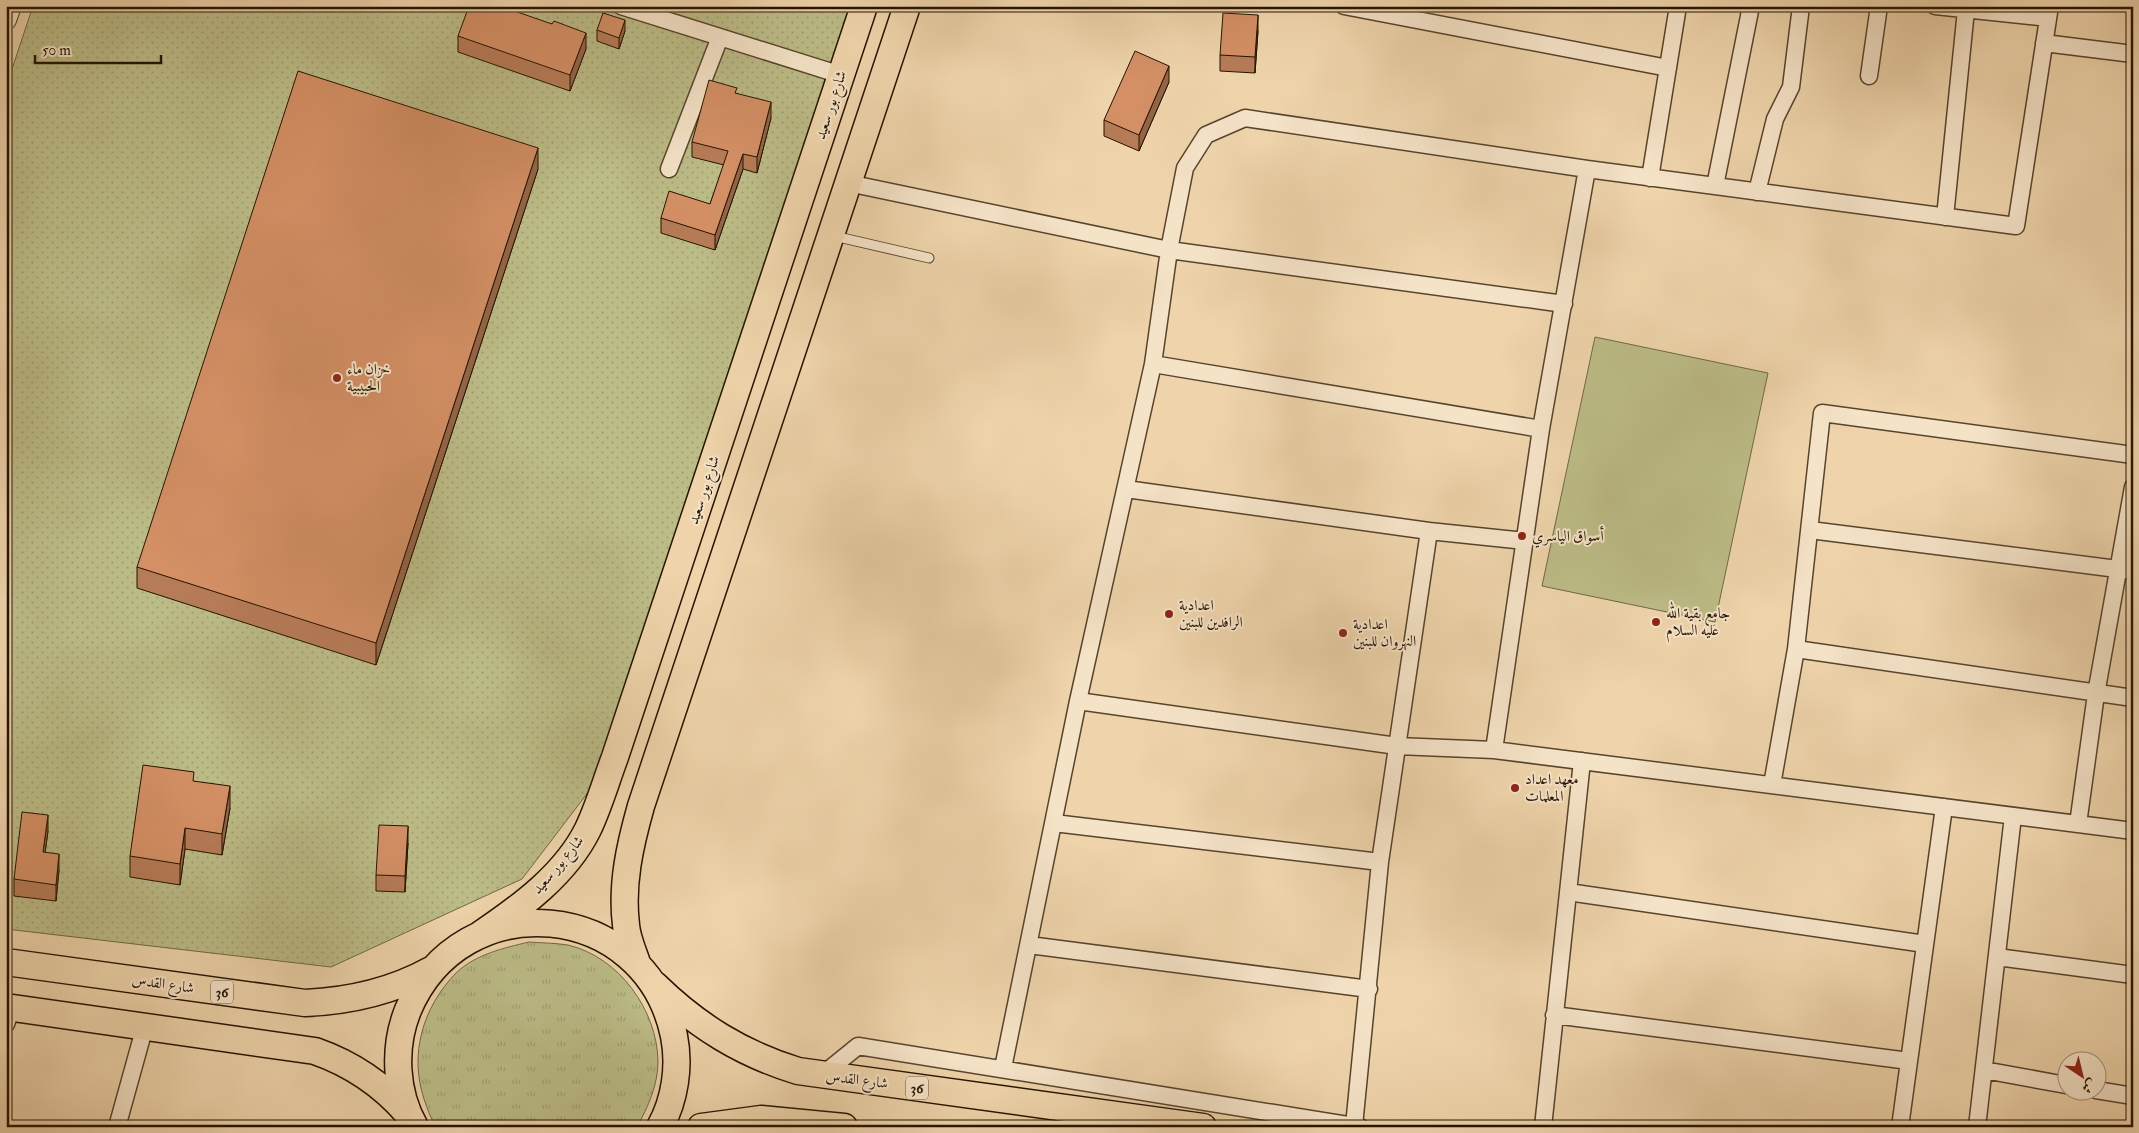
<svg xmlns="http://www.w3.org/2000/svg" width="2139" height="1133" font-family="'IM FELL Double Pica',Amiri,serif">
<defs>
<pattern id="grass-tufts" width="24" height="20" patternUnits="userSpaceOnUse" patternTransform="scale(1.25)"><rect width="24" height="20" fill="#bcbc87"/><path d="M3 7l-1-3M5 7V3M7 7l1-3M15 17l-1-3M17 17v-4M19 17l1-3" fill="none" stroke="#a1a173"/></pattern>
<pattern id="park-dots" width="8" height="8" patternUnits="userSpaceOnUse" patternTransform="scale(1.25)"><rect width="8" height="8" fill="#bcbc87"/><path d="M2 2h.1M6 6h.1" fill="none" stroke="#a1a173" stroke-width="1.8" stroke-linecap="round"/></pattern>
</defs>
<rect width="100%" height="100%" fill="#efd4ab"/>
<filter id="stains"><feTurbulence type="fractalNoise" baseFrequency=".004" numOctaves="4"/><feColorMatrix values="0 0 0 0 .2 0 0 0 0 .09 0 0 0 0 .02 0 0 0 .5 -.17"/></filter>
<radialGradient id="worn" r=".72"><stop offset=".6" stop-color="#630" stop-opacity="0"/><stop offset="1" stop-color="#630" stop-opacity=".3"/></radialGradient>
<path fill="url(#grass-tufts)" stroke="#706844" d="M529,942C542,943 555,943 568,945C619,957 657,1010 658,1061C658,1085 648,1107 637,1127H437C430,1118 428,1110 424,1099C409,1054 423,1007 456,973C476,954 504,948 529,942Z"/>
<path fill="url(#park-dots)" stroke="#706844" d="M33,6H865L615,757L522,879L331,967L6,929V87Z"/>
<path fill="#bcbc87" stroke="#706844" d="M1595,337L1768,373L1715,622L1542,586Z"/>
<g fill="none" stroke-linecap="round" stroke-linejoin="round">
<defs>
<path id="service" d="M834,236L929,258"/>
<path id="minor" d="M621,6L841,75
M1344,6L1668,68
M1935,6L2048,18
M2044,43L2133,54
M1869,76L1879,6
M669,169L720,37
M1650,178L1678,6
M848,183L1169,250L1564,304
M1715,186L1751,6
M1757,192L1775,119L1791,87L1801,6
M1945,217L1966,10
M1153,364L1541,429
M1126,489L1429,531L1525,541
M1810,530L2133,571
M1796,649L2133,698
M1078,701L1397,746L1494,750L2133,831
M1494,750L1541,429L1587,169
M1772,785L1796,649L1822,413L2133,455
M1054,823L1380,862
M2078,824L2096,694L2133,487
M1568,892L1925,944
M1029,945L1369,989
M1997,957L2133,975
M1554,1015L1909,1061
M6,1024L12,1007
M1003,1068L1078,701L1153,364L1169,250L1185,168L1206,135L1245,118L1587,169L2016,226L2050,6
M1984,1070L2066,1085
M821,1076L858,1046L1360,1127
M2096,1090L2133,1096
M1354,1126L1380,862L1429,531
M117,1127L145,1026
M1543,1127L1582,761
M1900,1127L1944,807
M1977,1127L2013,816"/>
<path id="tertiary" d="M6,20L11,6"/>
<path id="primary" d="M481,934C521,907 566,874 588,829C599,806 606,781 615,757L864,6
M6,962L305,1003C350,1001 391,992 431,970
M637,963C633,951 627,938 626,925C621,884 630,845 641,806L907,6
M655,985C697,1026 742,1054 798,1071L1203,1127
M6,1007L315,1051C352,1064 381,1083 407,1113
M415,1127C395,1092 393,1047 408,1010C462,882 646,899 674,1036C680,1066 675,1100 660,1127
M701,1127L761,1119L844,1127"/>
</defs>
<use href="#service" stroke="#57442c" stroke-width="11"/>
<use href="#minor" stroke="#57442c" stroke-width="19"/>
<use href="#tertiary" stroke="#57442c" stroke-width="22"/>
<use href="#primary" stroke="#241401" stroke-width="29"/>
<use href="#service" stroke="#f5e3c8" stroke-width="9"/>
<use href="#minor" stroke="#f5e3c8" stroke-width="16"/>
<use href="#tertiary" stroke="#f5e3c8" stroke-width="20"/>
<use href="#primary" stroke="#efd4ab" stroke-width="26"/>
</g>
<path fill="#b67b57" stroke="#241401" d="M552,24L586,49L570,91L458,52V36Z
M597,30L625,31L619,49L597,41Z
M1258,31L1255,73L1220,71V55Z
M1169,82L1139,151L1104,136V120Z
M737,93L771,118L757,173L743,169L715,250L661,233V218L710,204L724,165L692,157V142Z
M538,169L376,665L137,588V567Z
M194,781L230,808L222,855L185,849L180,885L130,877V856Z
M48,831L45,852L59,870L56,901L14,896V879Z
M408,843L405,892L376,891V875Z"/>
<path fill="#946447" stroke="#241401" d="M1258,15V31L1255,73V57Z
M625,20V31L619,49V38Z
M586,33V49L570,91V75Z
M1169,66V82L1139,151V135Z
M771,102V118L757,173V157Z
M538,148V169L376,665V643Z
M743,154V169L715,250V235Z
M230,786V808L222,855V834Z
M48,815V831L43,868V852Z
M408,826V843L405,892V876Z
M185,828V849L180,885V864Z
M59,854V870L56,901V885Z"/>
<path fill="#d48f65" stroke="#241401" d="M469,6H500L552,24L554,21L586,33L570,75L458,36Z
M603,13L625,20L619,38L597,30Z
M1223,13L1258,15L1255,57L1220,55Z
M1135,51L1169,66L1139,135L1104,120Z
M298,71L538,148L376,643L137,567Z
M709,80L737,88L735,93L771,102L757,157L743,154L715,235L661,218L669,191L710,204L728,151L692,142Z
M143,765L194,772L193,781L230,786L222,834L185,828L180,864L130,856Z
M22,812L48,815L43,852L59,854L56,885L14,879Z
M379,825L408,826L405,876L376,875Z"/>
<g fill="#8f2418" stroke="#f5e3c8" stroke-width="2">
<circle cx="337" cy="378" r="5"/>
<circle cx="1522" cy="536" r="5"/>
<circle cx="1169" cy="614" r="5"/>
<circle cx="1656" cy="622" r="5"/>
<circle cx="1343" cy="633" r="5"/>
<circle cx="1515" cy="788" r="5"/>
</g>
<g text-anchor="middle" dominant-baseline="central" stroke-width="4" stroke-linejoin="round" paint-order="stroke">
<g fill="#f5e3c8" stroke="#63523d" stroke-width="1">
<rect x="211" y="980.5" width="22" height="23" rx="4"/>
<rect x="906" y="1076.5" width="22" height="23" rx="4"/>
</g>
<g font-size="14" font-weight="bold" fill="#241401">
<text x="222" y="992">36</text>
<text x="917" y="1088">36</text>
</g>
<g font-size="15" fill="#241401" stroke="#f5e3c8">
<text transform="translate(831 105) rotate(-72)">شارع بور سعيد</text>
<text transform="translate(704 490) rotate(-72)">شارع بور سعيد</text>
<text transform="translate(558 865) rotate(-50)">شارع بور سعيد</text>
<text transform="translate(163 984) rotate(8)">شارع القدس</text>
<text transform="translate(857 1080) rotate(7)">شارع القدس</text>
</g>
<g font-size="15" fill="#241401" stroke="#f5e3c8" text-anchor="start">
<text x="347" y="369">خزان ماء<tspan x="347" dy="17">الحبيبية</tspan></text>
<text x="1532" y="536">أسواق الياسري</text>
<text x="1179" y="605">اعدادية<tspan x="1179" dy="17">الرافدين للبنين</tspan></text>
<text x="1666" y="613">جامع بقية الله<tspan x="1666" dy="17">عليه السلام</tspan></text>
<text x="1353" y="624">اعدادية<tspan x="1353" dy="17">النهروان للبنين</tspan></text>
<text x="1525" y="779">معهد اعداد<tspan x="1525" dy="17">المعلمات</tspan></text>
</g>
</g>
<rect width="2139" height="1133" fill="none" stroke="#efd4ab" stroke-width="25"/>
<rect x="8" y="8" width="2124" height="1118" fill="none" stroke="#241401" stroke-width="2.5"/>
<rect x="12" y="12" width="2114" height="1108" fill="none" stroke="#241401"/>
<g transform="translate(2082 1076) rotate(145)"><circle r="24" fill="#f5e3c8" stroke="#a19078"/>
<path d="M0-4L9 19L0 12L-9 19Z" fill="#8f2418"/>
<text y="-8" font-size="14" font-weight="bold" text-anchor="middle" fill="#241401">ش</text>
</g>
<path d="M35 55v8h126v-8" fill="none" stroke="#241401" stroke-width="2.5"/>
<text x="42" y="55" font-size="15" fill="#241401" stroke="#f5e3c8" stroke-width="4" paint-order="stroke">50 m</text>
<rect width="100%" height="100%" filter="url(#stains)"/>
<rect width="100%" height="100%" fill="url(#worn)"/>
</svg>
